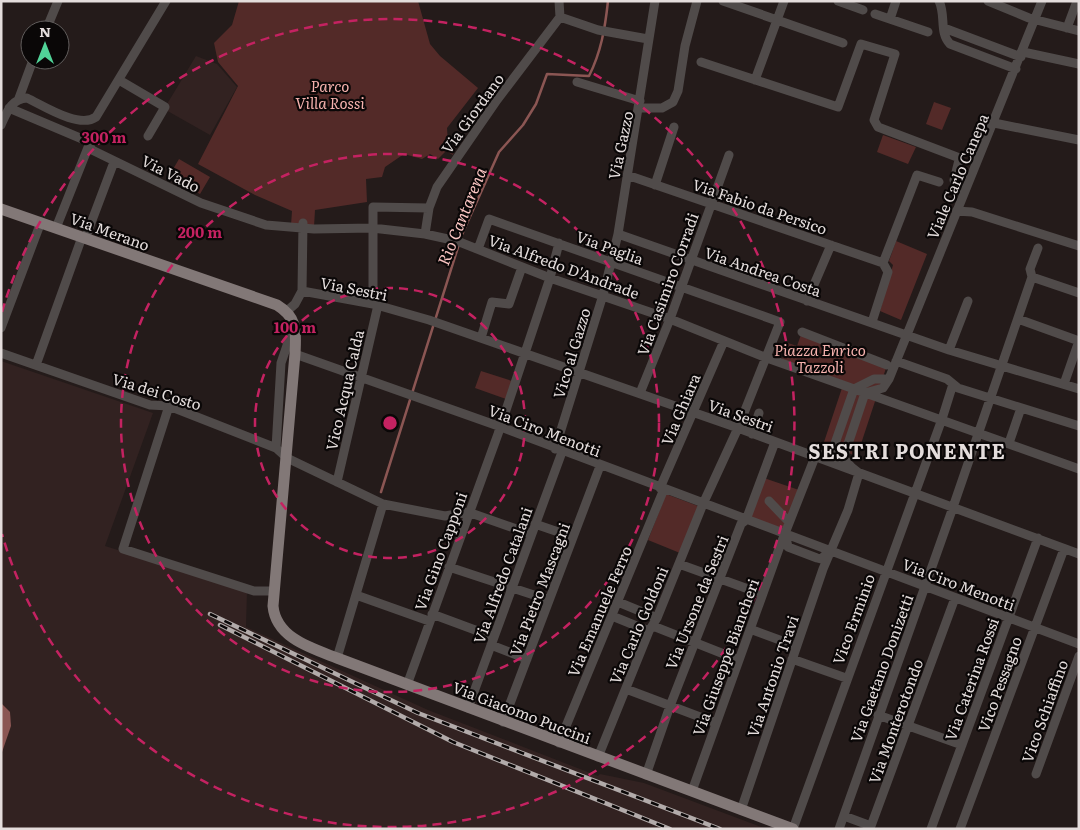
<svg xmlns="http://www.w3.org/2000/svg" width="1080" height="830" font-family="Literata,serif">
<rect width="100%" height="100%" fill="#241b1a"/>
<path fill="#322221" d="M196,56L217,64L237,87L210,135L164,109Z
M1,361L153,413L105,546L247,590L246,627L428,710L598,776L600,774L644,783L767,829H1Z"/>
<path fill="#532a28" d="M239,1H418L430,44L440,56L478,88L447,128L448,143L455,147L453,155L446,151L438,159L430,154L422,159L404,154L385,167L382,177L366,179L367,202L315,210L314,227L291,225L292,211L255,195L198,164L238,86L218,62L214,43L232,25Z
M934,102L951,108L942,130L926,124Z
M883,135L916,147L908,164L877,152Z
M179,159L210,177L200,194L169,176Z
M896,241L927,254L901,320L880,311L893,265L889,261Z
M802,332L887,365L857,456L823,445L843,385L781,362L788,343L797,346Z
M481,371L512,381L506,399L475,388Z
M764,478L799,490L784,529L749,517Z
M666,494L698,506L680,553L648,540Z"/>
<path fill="#8b5653" d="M1,703L10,712L11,726L1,755Z"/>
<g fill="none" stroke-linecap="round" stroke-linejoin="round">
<path stroke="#8b5653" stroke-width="2.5" d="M460,239L499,152L523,125L536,104L547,74L589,76C601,52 605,29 608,1
M381,492L459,244"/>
<path stroke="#504b4a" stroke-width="9" d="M559,1L560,17
M723,1L843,43
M838,1L863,10
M939,1C946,15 939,33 950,44L1016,69
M988,1L1029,18L1079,31
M875,14L928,32
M560,17L598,30L648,39
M890,19L896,1
M944,28L1021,57
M1067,28L1077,1
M46,30L58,1
M1023,52L1079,64
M701,62L838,107L861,44L895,54L874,120L878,127L957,157L959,160L954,180L956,185L965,190
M119,80L165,107L148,136
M755,80L784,1
M577,82L640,101
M19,98L33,60
M9,108L87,141L92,150L201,203L266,225L314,229L372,228L425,234L457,241L550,278L670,319L767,358L1079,469
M640,108H662L673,102L678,91L685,46L697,1
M994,123L1079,140
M1,125C7,112 11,99 27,98C44,106 79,129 96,117L166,1
M627,175L883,263
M655,185L674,127
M956,211L972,212L1079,246
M56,228L89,145
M425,234L429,208L437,187L497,100L560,17
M618,234L949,350L1079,389
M85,239L114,162
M478,249L489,219L780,322L738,428L703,504L657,618L649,631L598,757
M883,263L917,175L939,182
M1032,277L1079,293
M302,291L373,304L429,320L738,428L1079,554
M807,301L831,245
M373,304V207L429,208
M287,311L295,304L302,291L303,223
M1018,319L1079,341
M872,322L888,272L883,263
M1,328L41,222
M293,328L281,363L276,448L287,458L383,504L445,516L468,512L531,534
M802,332L887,365
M481,338L492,302L509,304L522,267
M949,350L968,301
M1,353L150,405L169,406L276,448
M295,354L501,427L1079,644
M896,361L947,379L958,388L1079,426
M36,365L82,237
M1064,384L1079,341
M640,393L670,319L729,155
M169,406L123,549L254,591H274
M752,434L759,413
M1009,443L1021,408
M555,449L603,295L618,234L655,1
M832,452L854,389L874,379H889
M844,456L865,393L883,388L889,379L1042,1
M337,482L378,305
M660,488L724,341
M769,501L789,522
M535,524L573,537
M785,533L788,547L817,558L821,559L829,552
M679,564L762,594
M449,567L549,600
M356,595L429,621
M618,602L657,618
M432,614L494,637
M612,616L649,631
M653,626L739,660
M750,629L796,646
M491,645L527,659
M337,658L383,504
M792,659L846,678
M407,685L498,434L550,278L559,243
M626,689L716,723
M468,708L562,452
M878,715L962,745
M503,722L600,466
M559,743L664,489
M1036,774L1079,656
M646,775L670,706L741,524L746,520L775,442
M692,791L780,546L815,457C849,446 836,458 859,473L848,510L823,569L741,810
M844,816L871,826L955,598
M793,829L942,419L953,384
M839,829L951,513L1032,277L1030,269L1038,248
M931,829L1038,538
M960,829L1064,549"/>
<path stroke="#827877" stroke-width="11" d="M1,209L277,305C298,318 296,331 295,354L273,606C276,638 311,648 337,658L793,829"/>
<defs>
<path id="rail" d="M210,614L418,713L720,829
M220,625L453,742L670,829"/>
</defs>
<use href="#rail" stroke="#b2abaa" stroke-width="4.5"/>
<use href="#rail" stroke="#0a0707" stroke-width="2.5" stroke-dasharray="8" stroke-linecap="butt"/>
</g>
<g fill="none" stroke="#c42261" stroke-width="2.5" stroke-dasharray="9 6">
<circle cx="390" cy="423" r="135"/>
<circle cx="390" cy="423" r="269"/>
<path d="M2 312A404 404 0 1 1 2 534"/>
</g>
<g text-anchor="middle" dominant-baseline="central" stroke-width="4.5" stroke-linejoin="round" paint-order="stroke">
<g font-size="15" font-style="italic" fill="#f6b2ae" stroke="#0a0707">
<text x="330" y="85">Parco<tspan x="330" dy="17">Villa Rossi</tspan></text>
<text x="820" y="349">Piazza Enrico<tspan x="820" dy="17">Tazzoli</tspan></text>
</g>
<g font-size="15" fill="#e4dddc" stroke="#0a0707">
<text transform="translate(472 113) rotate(-54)">Via Giordano</text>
<text transform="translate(620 145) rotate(-78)">Via Gazzo</text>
<text transform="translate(171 173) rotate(27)">Via Vado</text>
<text transform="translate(957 176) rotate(-67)">Viale Carlo Canepa</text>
<text transform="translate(760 206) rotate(19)">Via Fabio da Persico</text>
<text transform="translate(110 231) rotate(20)">Via Merano</text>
<text transform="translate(610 247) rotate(20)">Via Paglia</text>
<text transform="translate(564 266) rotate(20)">Via Alfredo D'Andrade</text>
<text transform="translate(763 271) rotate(19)">Via Andrea Costa</text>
<text transform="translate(667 284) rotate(-70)">Via Casimiro Corradi</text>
<text transform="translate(354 288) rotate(11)">Via Sestri</text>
<text transform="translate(571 353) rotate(-73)">Vico al Gazzo</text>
<text transform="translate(344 390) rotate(-77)">Vico Acqua Calda</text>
<text transform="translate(157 391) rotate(17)">Via dei Costo</text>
<text transform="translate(680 409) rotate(-67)">Via Ghiara</text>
<text transform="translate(741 415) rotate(20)">Via Sestri</text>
<text transform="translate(545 430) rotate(21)">Via Ciro Menotti</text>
<text transform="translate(440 551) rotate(-70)">Via Gino Capponi</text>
<text transform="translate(502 575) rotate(-70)">Via Alfredo Catalani</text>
<text transform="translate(959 584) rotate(21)">Via Ciro Menotti</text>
<text transform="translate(539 589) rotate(-69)">Via Pietro Mascagni</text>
<text transform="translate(696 602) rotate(-68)">Via Ursone da Sestri</text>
<text transform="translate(599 611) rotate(-67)">Via Emanuele Ferro</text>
<text transform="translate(853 619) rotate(-70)">Vico Erminio</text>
<text transform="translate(638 625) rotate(-67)">Via Carlo Goldoni</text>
<text transform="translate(725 657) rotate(-70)">Via Giuseppe Biancheri</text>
<text transform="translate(881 668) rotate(-70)">Via Gaetano Donizetti</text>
<text transform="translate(772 676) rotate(-71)">Via Antonio Travi</text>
<text transform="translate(971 679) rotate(-70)">Via Caterina Rossi</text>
<text transform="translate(999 684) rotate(-70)">Vico Pessagno</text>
<text transform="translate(1044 711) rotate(-70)">Vico Schiaffino</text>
<text transform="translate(522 712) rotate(21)">Via Giacomo Puccini</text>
<text transform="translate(895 721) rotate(-70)">Via Monterotondo</text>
</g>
<g font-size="16" font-style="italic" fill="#fac5c2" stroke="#0a0707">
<text transform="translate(461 216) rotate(-68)">Rio Cantarena</text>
</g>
<g font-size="20" font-weight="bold" letter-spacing="1" fill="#e4dddc" stroke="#0a0707">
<text x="907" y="450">SESTRI PONENTE</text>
</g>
</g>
<circle cx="390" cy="423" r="8" fill="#c42261" stroke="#0a0707" stroke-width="2.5"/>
<g font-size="15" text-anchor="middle" font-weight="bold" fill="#c42261" stroke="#0a0707" stroke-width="4.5" stroke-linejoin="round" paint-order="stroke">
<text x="104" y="143">300 m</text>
<text x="200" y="238">200 m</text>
<text x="295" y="333">100 m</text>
</g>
<rect width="1080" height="830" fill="none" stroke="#e4dddc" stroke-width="5"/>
<g transform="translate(45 45)"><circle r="24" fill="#0a0707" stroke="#615d5c"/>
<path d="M0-4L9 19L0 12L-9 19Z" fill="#51d398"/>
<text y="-8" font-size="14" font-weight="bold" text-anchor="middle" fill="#e4dddc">N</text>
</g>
</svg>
